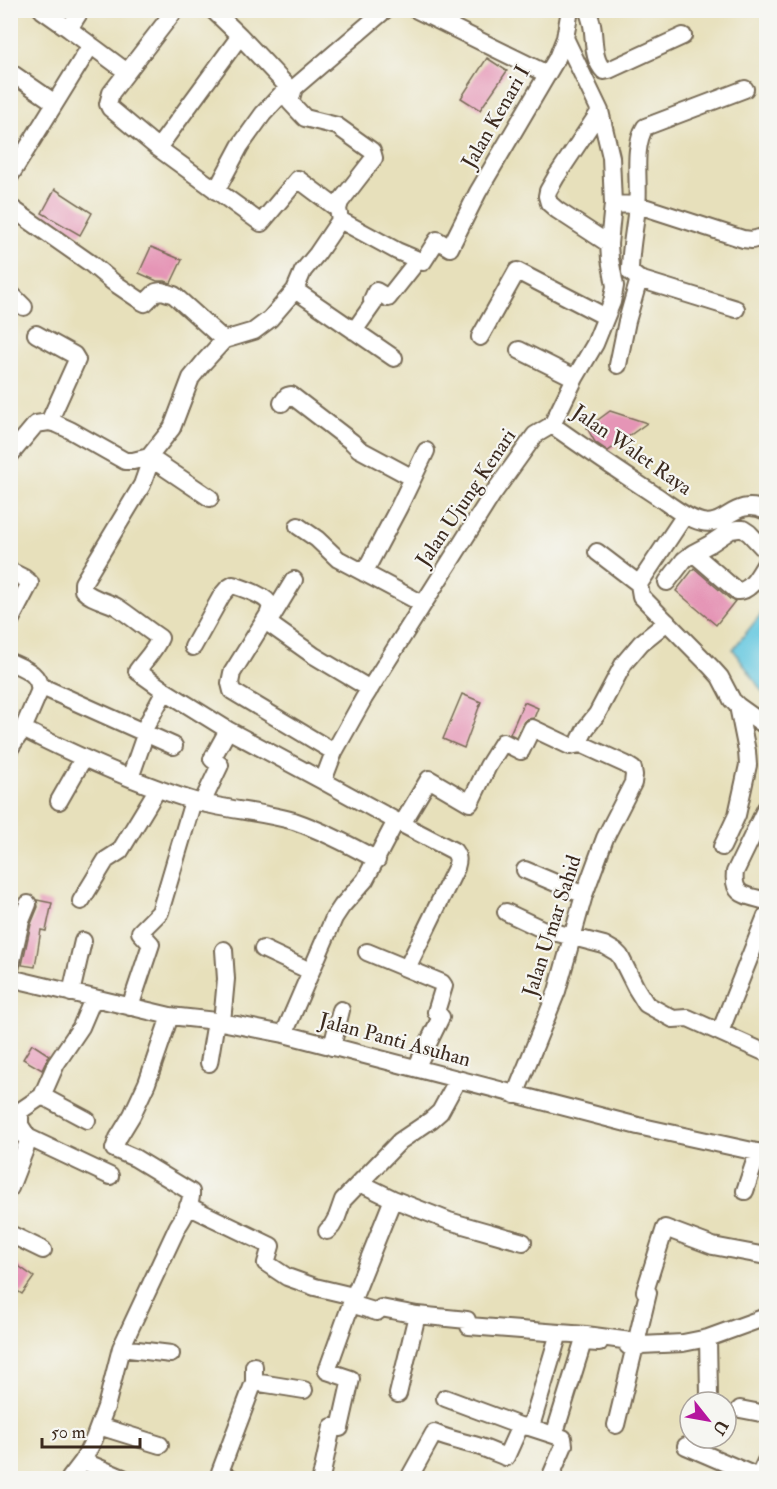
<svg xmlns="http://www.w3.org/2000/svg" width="777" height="1489" font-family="'IM FELL Double Pica',serif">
<rect width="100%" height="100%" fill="#f6f6f2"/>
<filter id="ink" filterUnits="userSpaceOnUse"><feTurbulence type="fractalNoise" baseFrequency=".0167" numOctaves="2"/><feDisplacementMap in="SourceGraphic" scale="12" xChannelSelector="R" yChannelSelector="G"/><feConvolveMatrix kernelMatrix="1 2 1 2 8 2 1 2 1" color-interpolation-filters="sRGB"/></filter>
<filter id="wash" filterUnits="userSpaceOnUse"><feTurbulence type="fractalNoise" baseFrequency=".008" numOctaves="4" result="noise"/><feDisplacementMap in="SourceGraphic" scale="24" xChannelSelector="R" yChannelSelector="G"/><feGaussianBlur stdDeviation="1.35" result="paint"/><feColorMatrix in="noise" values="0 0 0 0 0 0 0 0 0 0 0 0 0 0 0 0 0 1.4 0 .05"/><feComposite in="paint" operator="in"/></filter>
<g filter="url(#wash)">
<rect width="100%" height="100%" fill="#e7e0bb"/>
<path fill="#61c6df" stroke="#4e787e" stroke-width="1.5" d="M766,608V695L763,693L733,649Z"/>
<g id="blocks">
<path fill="#e595b6" d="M487,58L507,71L480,110L461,98Z
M55,189L92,213L80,235L42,213Z
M151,247L182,260L171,283L165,281H157L139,273Z
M610,411L647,423L608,451L595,442L587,428Z
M694,568L730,599L735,601L716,625L676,591Z
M462,694L481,702L464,748L443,739Z
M524,702L538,708L534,718L527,719L523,723L516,737L510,734Z
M37,900L52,903L46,931L41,930L35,967L22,965L31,924L38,907Z
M32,1044L49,1055L42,1070L23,1059Z
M10,1260L34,1277L22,1294L10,1286Z"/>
</g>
</g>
<g filter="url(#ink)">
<use href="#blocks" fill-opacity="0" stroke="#776a55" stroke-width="1.5"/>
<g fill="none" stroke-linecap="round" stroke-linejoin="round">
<defs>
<path id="minor" d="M42,10L69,29L127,72
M175,10L111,93L108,104L110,108L158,148L261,223L298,179L338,209
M213,10L240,36L288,87L294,88L385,10
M417,10L547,74
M588,10C589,15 591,20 592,25C595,40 592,59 604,71L609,70L683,36
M69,29L81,10
M10,72L55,103
M600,111L556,177L548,191L547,196L549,203L557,210L609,244
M158,148L240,36
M10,176L91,45
M216,191L240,146L263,114L288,87
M613,204L638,205L743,239L752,240L766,236
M10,207L90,263L113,282L141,301L145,303L156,292L162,291L174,295L224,340
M340,220L397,251L423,262L437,240L450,248L478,192L557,58L565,38
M295,290L394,358
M10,293L24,307
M736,309L639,279L630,272C630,249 635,228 637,206C640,183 632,148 645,127L745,89
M354,331L373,304L372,300L376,291L388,298L418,260
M36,334L74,355L77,360L49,422
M480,337L517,271L606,317
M519,350L575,378
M618,365L627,321L639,279
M282,403L287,396L291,395L352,442L359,449L413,478
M552,425L575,378L595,344L612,302L615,286L610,259L609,244L613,204L611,157L600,111L565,38L570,10
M552,425C586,449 620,472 655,495C669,504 685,518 702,522C725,528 735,496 766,511
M10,455L36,424L49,422L57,424L70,430L125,461H133L149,457L148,468L142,485L83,583V590C91,599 106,601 117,607C132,617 145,628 160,638C155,650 145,660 137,671L165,691L146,726L144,738L130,778
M210,498L149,457L172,428L191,378L204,362L224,340L254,331L270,319L295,290L303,271L317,254L340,220L338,209L340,202L374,158L372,151L337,126L305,118L290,102L294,88
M685,515L639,584L641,596L711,667L720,677L732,700L738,706L766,726
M298,526L317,539L338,559L423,604
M766,551L749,533L743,529H738L731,530L710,544L693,553L737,591C751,592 759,574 766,563
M597,552L639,584
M10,571L24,578L30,583L10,621
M364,573L399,507L426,451
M294,580L268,623L313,655L370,689
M667,582L684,560L693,553
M193,647L222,595L228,588L233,585C242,588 267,596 270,605C271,608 269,613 268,615L232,673L230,683L232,691L334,752
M10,662C23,668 42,674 39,692L23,729L10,748
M40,686L174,746
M165,691L228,730L323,781
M23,729C77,756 133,782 191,800C224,810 260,811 294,821C323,831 350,845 377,860
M581,744L580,740L586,728L597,714L624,663L641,643L667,622
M59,801L83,759
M202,803L220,765L212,759L228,730
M766,808L735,872C732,897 747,895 766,901
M402,824L429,779L470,803L488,766L503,742L521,751L532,728L570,746L581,744L625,764L633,769L634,775L633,783L605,838L584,895L557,991L515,1095
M722,847L737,815L748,765L747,751L738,706
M525,870L584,895
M81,901L106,860L120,851L157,790
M506,912L542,929L604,945L616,952L620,956L636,988L646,1004L673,1019L688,1018L766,1053
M263,949L310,971
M367,952L442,983L444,986L436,1012L441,1017L416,1068
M407,968L456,868C458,861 459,858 454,851L396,821L323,781L334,752L364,698L492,495L535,435L552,425
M10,969L21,921L28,904
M10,978L170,1016L216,1021L284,1034L638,1126L766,1154
M71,993L83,941
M130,1007L151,944L140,932L160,912L193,801
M222,1022L226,979L224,950
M720,1032L766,916
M284,1034L334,918L342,906L365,880L396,821
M332,1047L341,1010
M209,1063L216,1021
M42,1096L87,1120
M21,1134L110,1176
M29,1139L20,1125V1111L42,1096L56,1064L81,1027L93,999
M360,1183L393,1199L449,1221L523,1242
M10,1188L29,1139
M745,1191L758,1152
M188,1206L271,1246L266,1263L287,1277L315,1287L353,1296
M327,1231L332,1226L337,1217L343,1200L400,1141L431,1120L440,1112L458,1079
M10,1234L43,1250
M351,1304L393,1199
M708,1338L709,1395
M641,1345L637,1339L648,1293L645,1291L665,1228L713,1246L766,1256
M628,1346L638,1347L641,1345L683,1343L708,1338L766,1317
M121,1348L171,1354
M254,1382L304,1390
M398,1394L417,1315
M445,1398L520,1426L529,1427L563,1438L564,1445L550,1478
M740,1409L766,1414
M616,1425L635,1346
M99,1426L160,1445
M557,1426L583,1342L599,1343
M529,1427L532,1423L559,1333
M686,1446L758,1477
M83,1461L123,1478
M70,1478L83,1461L94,1439L106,1407L121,1348L178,1226C184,1217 192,1204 191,1192L135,1158L114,1149L118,1138L132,1115L147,1083L170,1016
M231,1478L220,1474V1472L254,1382V1366
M321,1478L332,1427L340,1428L351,1379L327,1371L351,1304L377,1312L381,1308L417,1315L467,1320L469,1326L586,1335L638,1342
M409,1478L434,1433C448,1439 459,1441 474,1445C485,1448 495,1453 506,1457L520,1426
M758,1478L766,1461"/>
</defs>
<use href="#minor" stroke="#776a55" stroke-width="20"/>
<use href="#minor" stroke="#fff" stroke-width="16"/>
</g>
</g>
<g text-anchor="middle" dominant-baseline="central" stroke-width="4.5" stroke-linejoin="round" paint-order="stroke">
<g font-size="21" fill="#3b2a1e" stroke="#f6f6f2">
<text transform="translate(496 117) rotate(-60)">Jalan Kenari I</text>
<text transform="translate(632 450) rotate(35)">Jalan Walet Raya</text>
<text transform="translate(466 498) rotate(-56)">Jalan Ujung Kenari</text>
<text transform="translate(552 926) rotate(-72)">Jalan Umar Sahid</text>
<text transform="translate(395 1040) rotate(15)">Jalan Panti Asuhan</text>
</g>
</g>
<rect width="777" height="1489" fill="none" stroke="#f6f6f2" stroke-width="36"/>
<g transform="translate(708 1420) rotate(121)"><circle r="28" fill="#f6f6f2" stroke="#aba49d" stroke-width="1.5"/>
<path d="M0-4.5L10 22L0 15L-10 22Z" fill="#b5179e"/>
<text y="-9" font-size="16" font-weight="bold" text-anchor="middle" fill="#3b2a1e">U</text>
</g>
<path d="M42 1438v9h98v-9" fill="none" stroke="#3b2a1e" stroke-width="3"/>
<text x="51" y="1438" font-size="18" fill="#3b2a1e" stroke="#f6f6f2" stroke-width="4.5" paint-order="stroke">50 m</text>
</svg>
